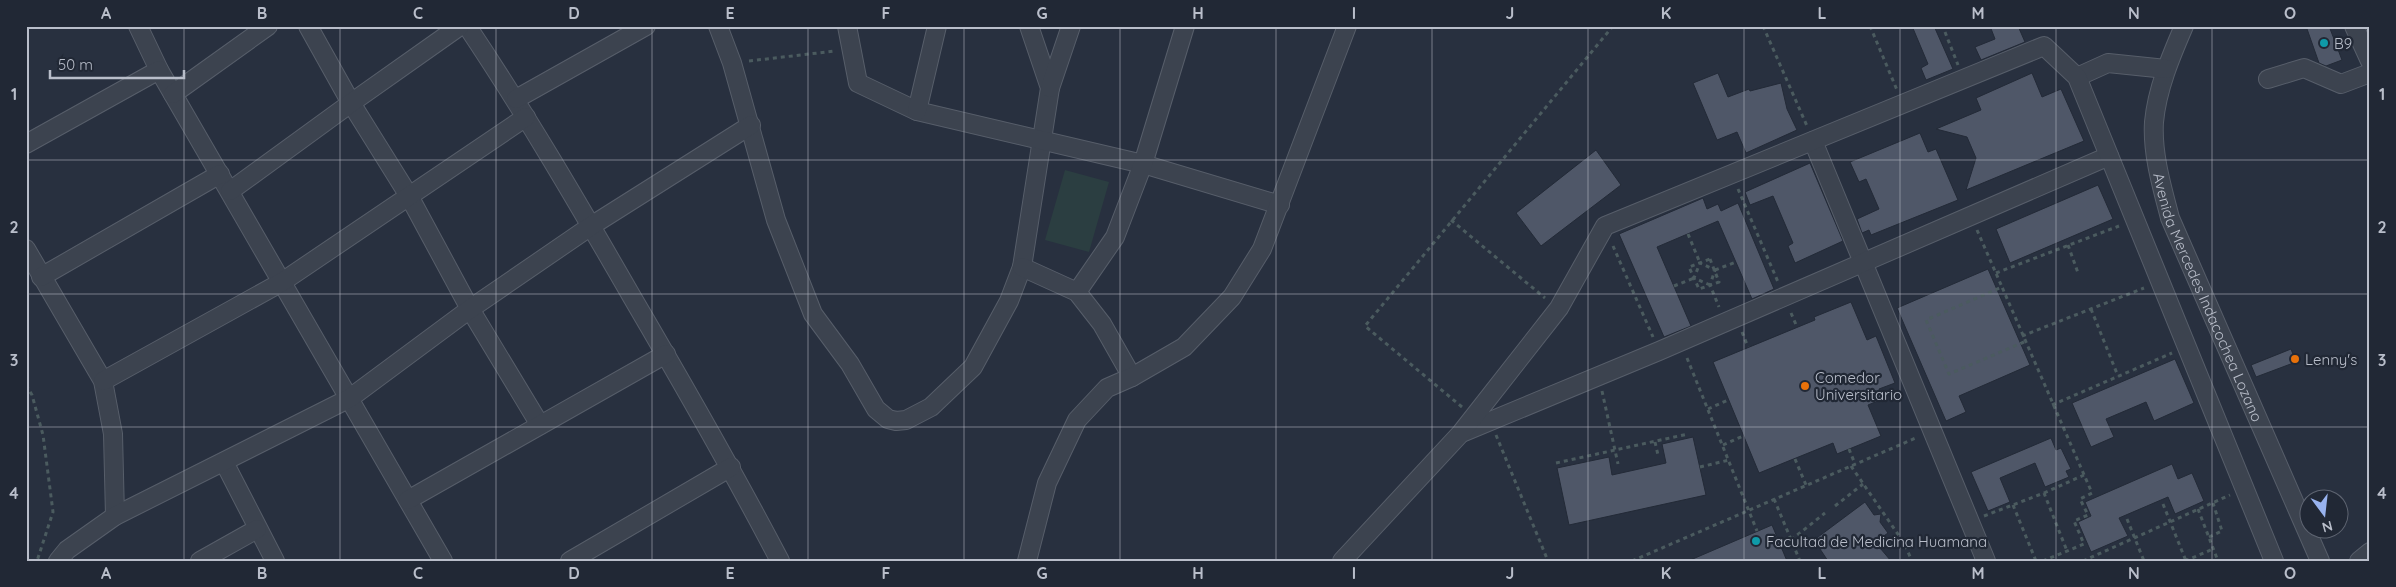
<svg xmlns="http://www.w3.org/2000/svg" width="2396" height="587" font-family="Quicksand,sans-serif">
<rect width="100%" height="100%" fill="#28303f"/>
<path fill="#2b3e41" d="M1065,170L1109,182L1089,252L1045,240Z"/>
<path fill="#4f5768" stroke="#232a37" d="M1912,26H1934L1953,69L1926,80L1921,68L1928,64Z
M1990,26H2018L2025,42L1981,60L1975,47L1995,39Z
M2306,26H2329L2342,60L2326,66L2319,63Z
M1718,73L1728,97L1749,89L1750,91L1781,83L1787,109L1797,130L1746,153L1737,132L1717,140L1693,83Z
M2032,73L2042,97L2061,89L2084,141L1966,190L1976,158L1967,137L1936,129L1981,110L1976,98Z
M1920,133L1928,152L1936,149L1958,200L1871,235L1869,230L1862,233L1857,219L1879,209L1866,179L1859,182L1850,162Z
M1596,150L1621,185L1541,246L1516,213Z
M1810,163L1843,241L1795,263L1788,246L1793,243L1773,196L1750,205L1745,192Z
M2098,185L2113,219L2010,263L1996,229Z
M1703,198L1707,209L1718,204L1721,211L1738,203L1774,289L1752,299L1718,221L1657,247L1691,326L1664,337L1619,234Z
M1988,269L2030,365L1959,396L1966,412L1946,421L1897,308Z
M1851,302L1867,340L1876,336L1895,383L1879,389L1883,399L1868,405L1881,436L1837,454L1833,443L1759,473L1713,362L1815,320L1814,317Z
M2291,349L2296,362L2256,377L2251,365Z
M2175,359L2194,403L2154,421L2146,402L2106,419L2114,437L2091,447L2072,403Z
M1693,437L1706,495L1569,525L1557,468L1609,457L1612,475L1666,463L1662,444Z
M2051,438L2056,450L2061,448L2071,469L2066,471L2069,477L2045,487L2035,463L2000,478L2010,502L1988,511L1971,472Z
M2172,464L2178,479L2192,473L2204,501L2175,514L2168,497L2119,518L2128,536L2091,552L2078,522L2091,516L2085,502Z
M1865,502L1874,515L1881,514L1880,522L1888,533L1875,542L1891,561H1828L1814,540Z
M1772,525L1787,561H1688Z"/>
<g fill="none" stroke-linecap="round" stroke-linejoin="round">
<defs>
<g id="minor">
<path d="M138,26L159,70L443,561"/>
<path d="M308,26L351,103L409,196L470,309L540,425"/>
<path d="M467,26C526,114 579,205 632,297C683,384 733,471 780,561"/>
<path d="M718,26L732,63L776,220L813,314L850,364L876,409L888,419L896,421L906,420L931,407L973,367L1009,301L1022,267L1050,88L1029,26"/>
<path d="M847,26L858,83L917,111L1143,164L1280,205"/>
<path id="s1" d="M2184,26C2171,56 2157,89 2154,122C2152,154 2162,187 2170,218L2320,561"/>
<path d="M2354,26L2370,61"/>
<path d="M2077,77L2108,63L2166,69"/>
<path d="M2268,79L2304,68L2341,84L2370,73"/>
<path d="M1050,88L1071,26"/>
<path d="M173,94L268,26"/>
<path d="M516,99L646,26"/>
<path d="M917,111L937,26"/>
<path d="M1813,141L1986,561"/>
<path d="M26,144L159,70"/>
<path d="M230,191L351,103L460,26"/>
<path d="M26,249L103,381L113,434L115,516"/>
<path d="M1022,267L1077,292L1102,324L1132,377"/>
<path d="M41,277L220,174"/>
<path d="M1077,292L1115,237L1143,164L1185,26"/>
<path d="M103,381L282,282L526,117"/>
<path d="M1464,432L1659,351L2109,156"/>
<path d="M224,462L275,561"/>
<path d="M408,500L666,354"/>
<path d="M58,561L67,550L115,516L350,398L470,309L591,226L751,125"/>
<path d="M200,561L257,529"/>
<path d="M570,561L731,467"/>
<path d="M1027,561L1047,483L1077,420L1107,388L1132,377L1184,347L1232,297L1262,249L1347,26"/>
<path d="M1342,561L1461,433L1559,308L1605,226L2044,46L2077,77L2274,561"/>
<path d="M2359,561L2370,552"/>
</g>
</defs>
<use href="#minor" stroke="#575e6a" stroke-width="20"/>
<path stroke="#4b5b5f" stroke-width="3" stroke-dasharray="4 4" stroke-linecap="butt" d="M1763,26L1807,126
M1870,26L1897,90
M1945,32L1958,65
M749,61L835,51
M1738,189L1778,282
M1451,220L1545,298
M1977,230L2002,287
M1688,234L1700,263
M2068,245L2078,273
M1613,246L1653,337
M1710,259L1719,282L1699,289L1689,267Z
M1715,270L1736,262
M1996,273L2119,226
M1710,285L1694,278L1700,263L1715,270L1710,285L1719,307
M1674,286L1694,278
M2091,309L2118,376
M1791,313L1797,327
M1742,332L1748,347
M2022,336L2144,288
M2024,342L1949,374L1926,320L2002,287L2092,493L2080,499L2088,515L2074,521L2084,544L2043,561
M1687,358L1757,531
M26,385L32,395L43,435L53,512L37,561
M1602,391L1618,464
M2052,405L2172,353
M1462,407L1365,326L1613,26
M1708,409L1728,400
M1496,435L1548,561
M1655,442L1658,455
M1723,445L1743,436
M1849,449L1855,464
M1795,459L1806,485
M1556,463L1688,434
M1851,466L1904,543L1912,561
M1700,467L1729,460
M2044,493L2084,475
M1774,499L1800,561
M2163,504L2186,561
M2013,505L2036,561
M1835,506L1863,484
M2198,509L2218,561
M1984,516L2044,493L2067,551
M2127,519L2144,561
M2209,537L2222,531L2213,503
M1791,540L1825,513
M1632,561L1918,437
M2083,561L2230,495
M2185,561L2213,549"/>
<use href="#minor" stroke="#3c434f" stroke-width="18"/>
</g>
<path fill="none" stroke="#b9beca" stroke-width="1" stroke-opacity="0.55" d="M184,26V561M340,26V561M496,26V561M652,26V561M808,26V561M964,26V561M1120,26V561M1276,26V561M1432,26V561M1588,26V561M1744,26V561M1900,26V561M2056,26V561M2212,26V561M26,160H2370M26,294H2370M26,427H2370"/>
<g fill="#0f9aa8" stroke="#212835" stroke-width="2">
<circle cx="2324" cy="43" r="5"/>
<circle cx="1756" cy="541" r="5"/>
</g>
<g fill="#e8710a" stroke="#212835" stroke-width="2">
<circle cx="2295" cy="359" r="5"/>
<circle cx="1805" cy="386" r="5"/>
</g>
<g text-anchor="middle" dominant-baseline="central" stroke-width="4.5" stroke-linejoin="round" paint-order="stroke">
<g font-size="15" fill="#b9beca" stroke="#212835" text-anchor="start">
<text x="2334" y="43">B9</text>
<text x="2305" y="359">Lenny's</text>
<text x="1815" y="377">Comedor<tspan x="1815" dy="17">Universitario</tspan></text>
<text x="1766" y="541">Facultad de Medicina Huamana</text>
</g>
<g font-size="15" fill="#b9beca" stroke="#212835">
<text stroke="none"><textPath href="#s1" startOffset="286">Avenida Mercedes Indacochea Lozano</textPath></text>
</g>
</g>
<rect width="2396" height="587" fill="none" stroke="#212835" stroke-width="55"/>
<g transform="translate(2324 514) rotate(165)"><circle r="24" fill="#212835" stroke="#5e6471"/>
<path d="M0-4L9 19L0 12L-9 19Z" fill="#98b3ef"/>
<text y="-8" font-size="14" font-weight="bold" text-anchor="middle" fill="#b9beca">N</text>
</g>
<path d="M50 70v8h134v-8" fill="none" stroke="#b9beca" stroke-width="2.5"/>
<text x="58" y="70" font-size="15" fill="#b9beca" stroke="#212835" stroke-width="4" paint-order="stroke">50 m</text>
<rect x="28" y="28" width="2340" height="532" fill="none" stroke="#b9beca" stroke-width="2"/>
<g font-size="16" text-anchor="middle" font-weight="bold" fill="#b9beca">
<text x="106" y="19">A</text>
<text x="262" y="19">B</text>
<text x="418" y="19">C</text>
<text x="574" y="19">D</text>
<text x="730" y="19">E</text>
<text x="886" y="19">F</text>
<text x="1042" y="19">G</text>
<text x="1198" y="19">H</text>
<text x="1354" y="19">I</text>
<text x="1510" y="19">J</text>
<text x="1666" y="19">K</text>
<text x="1822" y="19">L</text>
<text x="1978" y="19">M</text>
<text x="2134" y="19">N</text>
<text x="2290" y="19">O</text>
<text x="14" y="100">1</text>
<text x="2382" y="100">1</text>
<text x="14" y="233">2</text>
<text x="2382" y="233">2</text>
<text x="14" y="366">3</text>
<text x="2382" y="366">3</text>
<text x="14" y="499">4</text>
<text x="2382" y="499">4</text>
<text x="106" y="579">A</text>
<text x="262" y="579">B</text>
<text x="418" y="579">C</text>
<text x="574" y="579">D</text>
<text x="730" y="579">E</text>
<text x="886" y="579">F</text>
<text x="1042" y="579">G</text>
<text x="1198" y="579">H</text>
<text x="1354" y="579">I</text>
<text x="1510" y="579">J</text>
<text x="1666" y="579">K</text>
<text x="1822" y="579">L</text>
<text x="1978" y="579">M</text>
<text x="2134" y="579">N</text>
<text x="2290" y="579">O</text>
</g>
</svg>
